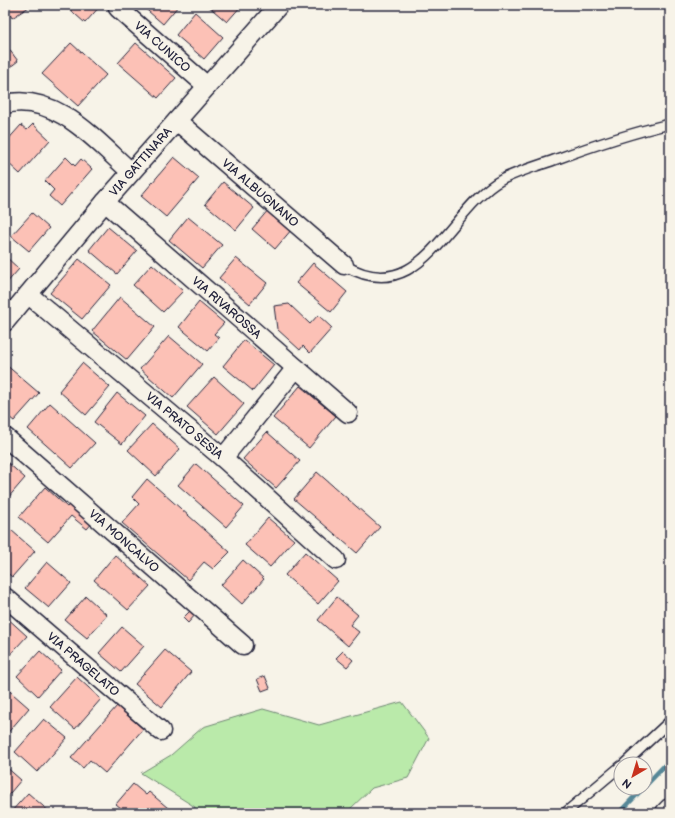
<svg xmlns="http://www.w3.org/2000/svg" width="675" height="818" font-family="'Balsamiq Sans',sans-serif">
<rect width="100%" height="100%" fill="#f7f3e8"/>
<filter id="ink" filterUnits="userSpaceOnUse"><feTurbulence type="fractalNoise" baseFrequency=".025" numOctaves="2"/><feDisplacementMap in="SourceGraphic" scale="8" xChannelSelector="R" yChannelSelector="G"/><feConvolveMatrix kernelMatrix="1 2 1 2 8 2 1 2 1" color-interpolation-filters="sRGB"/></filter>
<g filter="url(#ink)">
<path fill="#baeaaa" stroke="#6e8672" d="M402,702L429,738L408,778L372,788L350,809V813H193L195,807L141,773L171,755L203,727L263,709L319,725Z"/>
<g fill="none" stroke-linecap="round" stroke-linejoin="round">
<path stroke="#568797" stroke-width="5" d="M645,786L670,760
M619,813L643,788"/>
</g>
<path fill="#fcc1b6" stroke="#22223b" d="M5,5H32L12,18Z
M65,5H101L85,23Z
M141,5H179L163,24Z
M207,5H242L227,22Z
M195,12L223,37L204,59L176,35Z
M71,43L106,75L78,106L42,74Z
M136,43L176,78L158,98L118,63Z
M5,44L18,61L5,71Z
M33,124L50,140L20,174L5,160V157L8,153L5,151V143L21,125L27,130Z
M66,157L75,166L81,159L92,169L60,206L49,196L54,190L45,181Z
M174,157L199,178L166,217L141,196Z
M223,182L254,208L236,230L205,204Z
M269,209L292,229L275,249L252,229Z
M32,213L49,228L29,251L11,236Z
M188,217L222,245L202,268L169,240Z
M108,227L137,251L117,274L89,250Z
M5,256L19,269L5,285Z
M236,258L267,283L250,304L219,278Z
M79,259L111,285L82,319L50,293Z
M313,263L347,292L331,312L296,283Z
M152,264L183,291L163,312L133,285Z
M120,297L155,327L127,360L92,331Z
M199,302L224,323L214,334L219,338L208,351L179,327Z
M289,304L310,324L318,315L332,328L310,353L303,346L300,350L277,329L274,306Z
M169,336L202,364L173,398L140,369Z
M244,340L274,365L253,391L223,366Z
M82,363L110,387L86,415L59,391Z
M5,364L39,393L14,421L5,414Z
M214,377L244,404L218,434L187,407Z
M300,386L336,416L309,448L273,418Z
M117,393L145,416L122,444L94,422Z
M50,403L95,443L72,468L28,429Z
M152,424L180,449L156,476L128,450Z
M267,432L300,461L276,488L243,459Z
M7,462L25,478L7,499L5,498V465Z
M196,464L244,506L226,527L178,485Z
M317,472L380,527L357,553L294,499Z
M147,479L230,552L213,569L204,562L188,580L122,523L139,504L132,497Z
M45,487L67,507L72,502L94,521L87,529L71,516L48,542L19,517Z
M268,518L294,540L270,567L245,545Z
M11,530L35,551L12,577L5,571V537Z
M305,552L338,581L318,604L285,575Z
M115,555L150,586L128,610L94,580Z
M243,560L264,579L242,604L221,585Z
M47,562L71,583L49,608L25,588Z
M86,596L107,615L87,638L65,620Z
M337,597L358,615L350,625L359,632L348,646L318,620Z
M191,610L196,614L188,623L183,618Z
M5,616L27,636L5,660Z
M122,627L144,646L121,672L99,653Z
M165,650L191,672L162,707L135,684Z
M40,651L61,670L38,696L17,676Z
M343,651L353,660L347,667L336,658Z
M265,676L270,688L262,691L257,679Z
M77,677L101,699L75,729L50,707Z
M5,687L29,708L5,736Z
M117,706L143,729L105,773L90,760L83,768L71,758Z
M44,719L67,738L37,772L15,752Z
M5,766L21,780L5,799Z
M133,784L146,795L149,792L174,813H127L116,804Z
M28,793L51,813H10Z"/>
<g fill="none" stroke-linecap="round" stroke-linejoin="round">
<defs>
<path id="service" d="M344,265C422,311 448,208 503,179C519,171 537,166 554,160C592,146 630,133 670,124
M624,764L670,721
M565,813L621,766"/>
<g id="minor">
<path id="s1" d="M118,8L207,86"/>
<path d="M5,104C56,92 97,142 131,172"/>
<path id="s2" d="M177,121L344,265"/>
<path id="s3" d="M105,202L348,413"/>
<path id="s4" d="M29,295L223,458L336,560"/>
<path id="s5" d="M5,322L105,202L279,5"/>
<path id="s6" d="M5,437L243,645"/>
<path d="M223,458L296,368"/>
<path id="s7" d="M5,597L161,731"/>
</g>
<path id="motorway" d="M667,813L670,810"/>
</defs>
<use href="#service" stroke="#22223b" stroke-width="12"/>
<use href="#minor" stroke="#22223b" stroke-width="21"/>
<use href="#motorway" stroke="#22223b" stroke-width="25"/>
<use href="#service" stroke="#f7f3e8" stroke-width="9"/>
<use href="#minor" stroke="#f7f3e8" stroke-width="18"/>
<use href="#motorway" stroke="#f7f3e8" stroke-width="22"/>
</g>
</g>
<g text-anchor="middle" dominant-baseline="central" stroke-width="3.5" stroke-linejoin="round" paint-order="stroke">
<g font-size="12" fill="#22223b" stroke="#f7f3e8">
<text stroke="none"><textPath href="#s1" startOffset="59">VIA CUNICO</textPath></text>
<text stroke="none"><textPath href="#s5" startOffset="210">VIA GATTINARA</textPath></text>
<text stroke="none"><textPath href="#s2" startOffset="110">VIA ALBUGNANO</textPath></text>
<text stroke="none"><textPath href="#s3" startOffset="161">VIA RIVAROSSA</textPath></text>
<text stroke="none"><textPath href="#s4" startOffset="203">VIA PRATO SESIA</textPath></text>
<text stroke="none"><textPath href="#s6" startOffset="158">VIA MONCALVO</textPath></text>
<text stroke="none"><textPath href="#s7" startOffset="103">VIA PRAGELATO</textPath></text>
</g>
</g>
<rect width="675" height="818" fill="none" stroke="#f7f3e8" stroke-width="20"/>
<rect x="10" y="10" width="655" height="798" fill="none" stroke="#22223b" stroke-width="1.5" filter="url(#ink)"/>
<g transform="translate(633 776) rotate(218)"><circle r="19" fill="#f7f3e8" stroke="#a29fa3"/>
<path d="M0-3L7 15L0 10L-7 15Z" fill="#c8321e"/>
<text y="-6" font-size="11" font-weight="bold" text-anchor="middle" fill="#22223b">N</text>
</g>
</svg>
